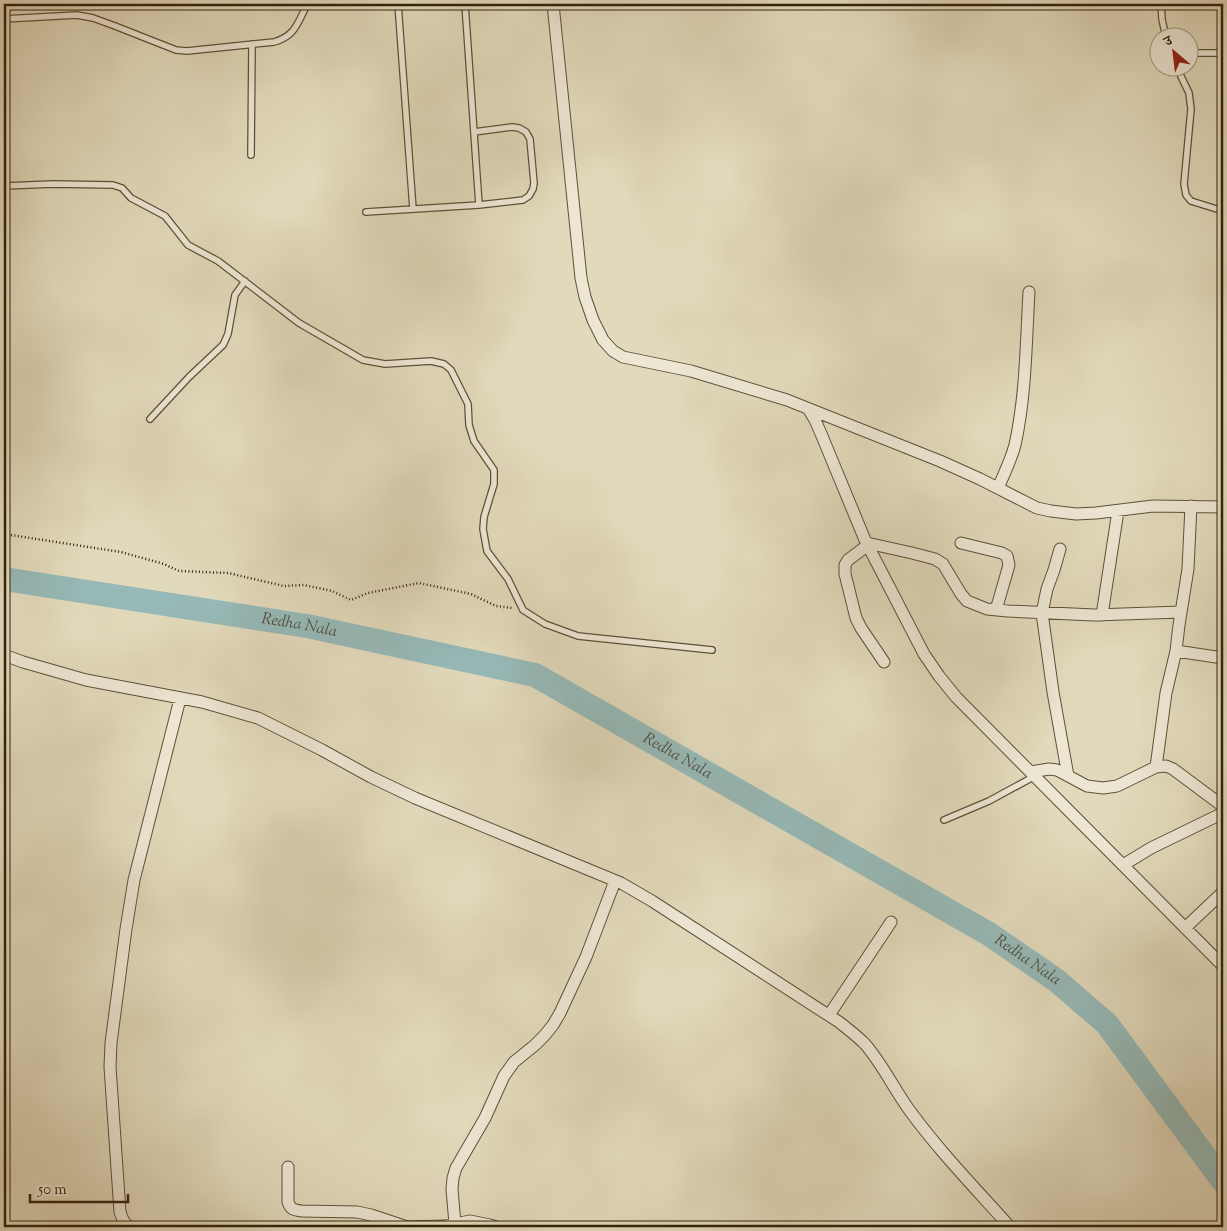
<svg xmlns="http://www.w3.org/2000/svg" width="1227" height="1231" font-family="'Sorts Mill Goudy','Noto Serif Devanagari',serif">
<rect width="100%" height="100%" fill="#e1d9bb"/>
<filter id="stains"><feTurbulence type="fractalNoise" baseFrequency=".004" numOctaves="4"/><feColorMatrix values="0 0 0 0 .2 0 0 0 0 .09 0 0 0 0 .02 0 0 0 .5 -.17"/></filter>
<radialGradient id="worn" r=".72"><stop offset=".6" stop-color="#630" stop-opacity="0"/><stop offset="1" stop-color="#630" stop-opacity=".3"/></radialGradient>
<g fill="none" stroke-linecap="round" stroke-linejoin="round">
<path stroke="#96b9b7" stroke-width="24" id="s1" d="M4,579L307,626L535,675L989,934L1056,980L1107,1024L1223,1181"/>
<defs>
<path id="service" d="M398,4L413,209
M465,4L479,205
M1161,4L1162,19L1166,38
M4,19L77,15L93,18L115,26L176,50L187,51L274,42C295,36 297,24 306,7L309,4
M1190,53H1223
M1177,68L1189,93L1191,109L1184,184L1186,195L1191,201L1223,211
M251,155L252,44
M4,186L53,184L113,185L122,188L131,198L165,216L188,245L218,261L299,323L363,360L385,364L431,361L444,364L451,370L468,404L469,425L474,441L494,470V484L484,517L483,529L487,551L508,579L523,610L545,624L578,636L712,650
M366,212L479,205L523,200L529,196L533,189L534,183L530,139L526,132L519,128L512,127L474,132
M150,419L189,377L223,345L228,334L235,295L245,281
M944,820L989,801L1035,776"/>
<path id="minor" d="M553,4L581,278L585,297L593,320L603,340L613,351L623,357L691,371L787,400L940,461L980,479L1037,508L1051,511L1076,514L1096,513L1153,506L1223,507
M809,410L815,420L822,436L865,540L924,654L939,676L956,697L1223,966
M998,488C1004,474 1011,460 1015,445C1026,395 1026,343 1029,292
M867,543L912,553L935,559L943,564L961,594L967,601L987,609L1008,611L1094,615L1181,612
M961,543L1002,553L1007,556L1009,565L996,610
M868,545L848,560L845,565V574L856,618L861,628L884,662
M1060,549L1054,570L1047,589L1042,613L1053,692L1068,776
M1102,615L1118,511
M1176,651L1223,658
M4,655L23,662L86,680L202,702L258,718L322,750L371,777L415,798L621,883L652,901L839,1022C848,1029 857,1036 865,1044C883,1065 894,1089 910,1111C940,1152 976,1189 1010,1227
M1156,767L1166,693L1176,651L1179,625L1188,569L1191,506
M1031,772L1049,769L1057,770L1087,786L1103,788L1117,786L1156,767L1166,766L1173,769L1220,804L1223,808
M1123,865L1151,848L1223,813
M1185,928L1223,892
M829,1015L891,922
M288,1167V1202C291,1210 294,1210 302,1211L357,1212L371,1215L407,1227
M455,1224L452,1189L453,1178L456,1168L485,1118L504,1076L514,1062L535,1045L544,1036L553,1025L560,1013L586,957L615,881
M128,1227L123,1220L120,1212L110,1067L111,1043L126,929L134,880L180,699
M405,1227L445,1226L470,1221L490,1225L496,1227"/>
</defs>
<use href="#service" stroke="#5e5038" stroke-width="8"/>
<use href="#minor" stroke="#5e5038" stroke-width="13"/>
<path stroke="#32220d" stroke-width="2.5" stroke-dasharray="1 2.5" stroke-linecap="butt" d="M4,534L121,552L164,564L179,571L228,573L284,586L304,585L332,591L351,600L368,593L419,583L471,594L496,606L512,608"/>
<use href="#service" stroke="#ece6d3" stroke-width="5.5"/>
<use href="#minor" stroke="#ece6d3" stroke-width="11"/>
</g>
<g text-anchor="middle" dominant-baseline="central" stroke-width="4.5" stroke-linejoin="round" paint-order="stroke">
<g font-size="16" font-style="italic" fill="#504f40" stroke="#ece6d3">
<text stroke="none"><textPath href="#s1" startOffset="299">Redha Nala</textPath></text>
<text stroke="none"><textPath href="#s1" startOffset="704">Redha Nala</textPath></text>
<text stroke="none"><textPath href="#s1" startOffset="1109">Redha Nala</textPath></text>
</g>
</g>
<rect width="1227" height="1231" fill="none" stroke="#e1d9bb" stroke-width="20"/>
<rect x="5" y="5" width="1217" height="1221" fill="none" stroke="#32220d" stroke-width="2.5"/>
<rect x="10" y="10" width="1207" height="1211" fill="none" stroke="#32220d"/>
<g transform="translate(1174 52) rotate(332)"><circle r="24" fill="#ece6d3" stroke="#a29884"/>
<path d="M0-4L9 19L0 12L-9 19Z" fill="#8f2418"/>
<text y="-8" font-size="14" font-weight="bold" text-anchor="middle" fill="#32220d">उ</text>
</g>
<path d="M30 1194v8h98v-8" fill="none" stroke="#32220d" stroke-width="2.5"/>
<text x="38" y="1194" font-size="15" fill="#32220d" stroke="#ece6d3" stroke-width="4" paint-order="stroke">50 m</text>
<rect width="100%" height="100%" filter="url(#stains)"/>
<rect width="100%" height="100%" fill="url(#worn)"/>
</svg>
